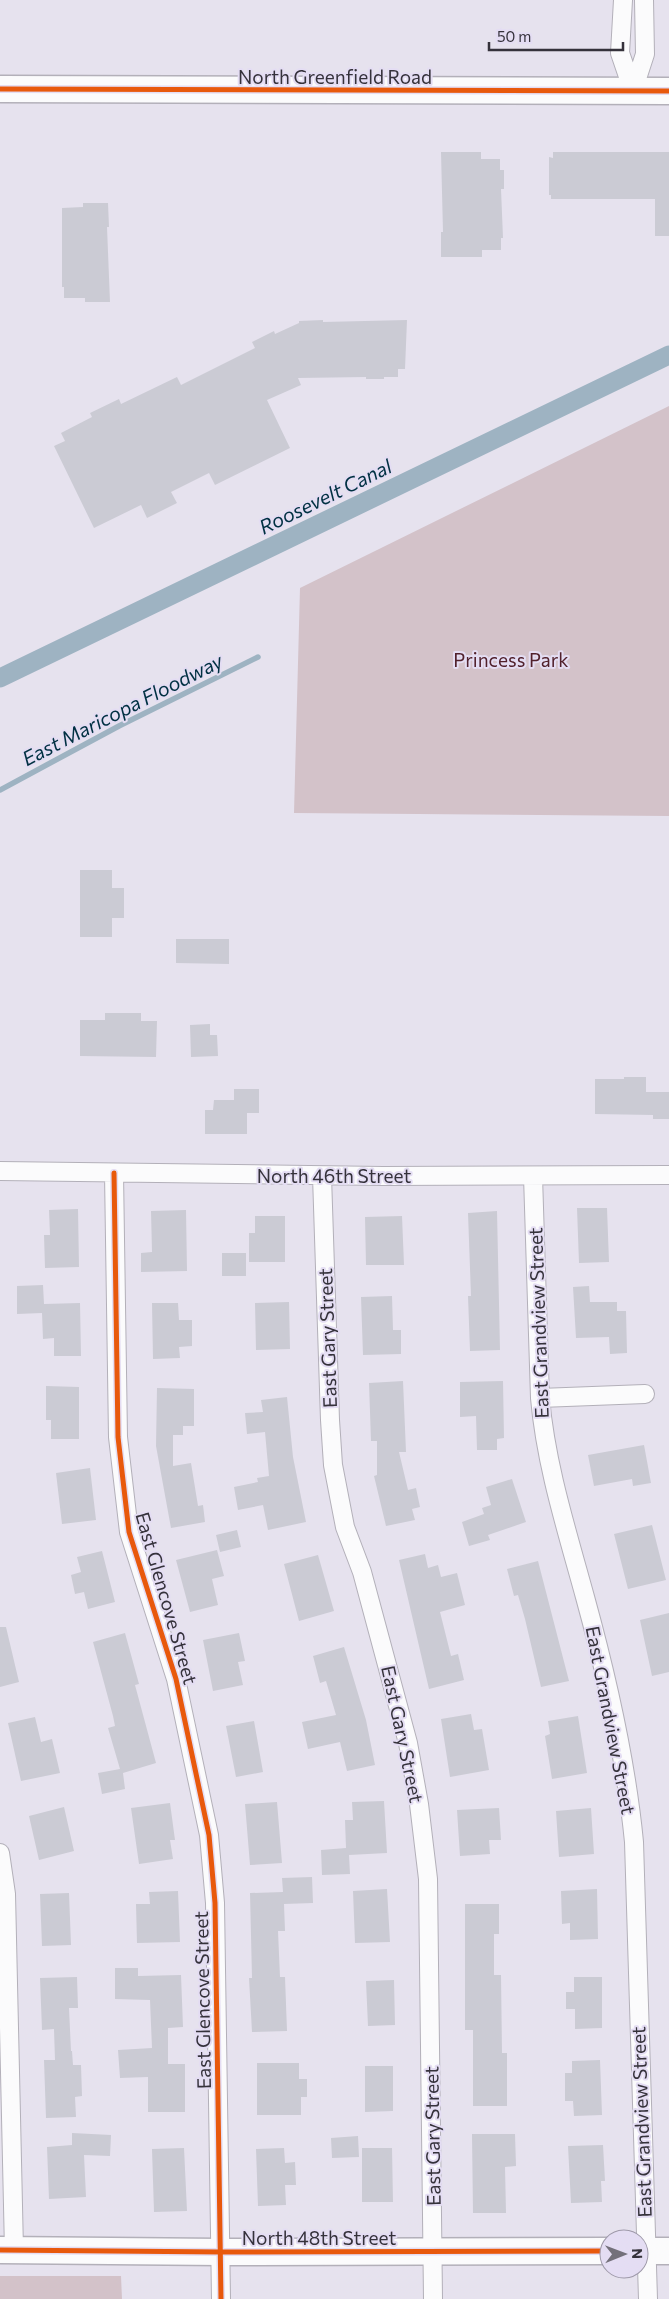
<svg xmlns="http://www.w3.org/2000/svg" width="669" height="2299" font-family="Commissioner,sans-serif">
<rect width="100%" height="100%" fill="#e6e2ee"/>
<path fill="#d3c2c9" d="M669,406V816L294,813L300,588Z
M0,2276H121L122,2299H0Z"/>
<g fill="none" stroke-linecap="round" stroke-linejoin="round">
<path stroke="#9eb3c2" stroke-width="5.5" d="M0,790L119,726L258,657"/>
<path stroke="#9eb3c2" stroke-width="19" d="M0,678L669,355"/>
</g>
<path fill="#cbcbd4" d="M441,152H481V159H500V170H504V189H501L503,238H501V250H482V257H441V232H443Z
M553,152H669V236H655V199H551V195H549V157L553,158Z
M83,203H108L109,227H107L110,302H85V298H64V287H62V208L83,207Z
M323,320V322L407,320L405,369H398V377H384V379H366V377L298,378L301,385L267,400L290,448L215,485L209,473L171,492L177,503L147,518L141,505L94,528L54,446L65,441L61,433L92,417L90,413L119,399L121,404L177,377L181,385L255,348L252,342L274,331L275,334L299,323V321Z
M80,870H112V888H124V918H112V937H80Z
M176,939H229V964L176,963Z
M105,1013H141V1021H157L156,1057L80,1056V1020H105Z
M210,1024V1035H217L218,1056L191,1057L190,1025Z
M624,1077H646V1092H669V1119H653V1115L595,1114V1079H624Z
M234,1089H259V1113H247V1134H205V1110H213L214,1100H234Z
M577,1208H607L609,1262L579,1263Z
M78,1209L79,1267L45,1268L44,1235H50L49,1210Z
M186,1210L187,1271L141,1272V1253L152,1252L151,1211Z
M497,1211L500,1350L470,1351L468,1296H471L468,1213Z
M255,1216H285V1262H249V1233H255Z
M402,1216L404,1265H366L365,1217Z
M222,1253H246V1276H222Z
M43,1285L44,1304L80,1303L81,1356H54V1338L43,1339L42,1313L17,1314V1286Z
M589,1286L590,1302H617V1311H626L627,1353L610,1354L609,1337L576,1338L573,1287Z
M392,1296L393,1330H401V1354L363,1355L361,1297Z
M289,1302L290,1349L256,1350L255,1303Z
M152,1303H178L179,1320H192V1346L179,1347L180,1358L153,1359Z
M403,1381L406,1452H399L408,1490L416,1488L420,1507L412,1509L415,1520L386,1526L374,1476L377,1475V1441H371L369,1383Z
M503,1381L504,1438L497,1439V1450H477L476,1416L460,1417V1382Z
M46,1386L79,1387V1439H51V1420H46Z
M157,1388L194,1389V1426H183V1435H173V1466L191,1463L198,1506L203,1505L205,1522L171,1528L156,1446Z
M287,1397L293,1457L306,1522L268,1530L263,1505L238,1510L234,1487L258,1482L257,1478L269,1476L265,1432L247,1434L245,1413L263,1412L261,1400Z
M644,1445L651,1483L633,1486L632,1479L594,1486L588,1455Z
M90,1468L96,1520L62,1524L56,1473Z
M512,1479L526,1522L488,1535L490,1540L469,1546L462,1522L484,1514L482,1508L491,1505L486,1487Z
M652,1525L666,1580L628,1589L614,1534Z
M237,1530L241,1547L220,1552L216,1535Z
M217,1550L224,1576L212,1579L218,1605L190,1612L176,1560Z
M102,1551L115,1602L88,1609L84,1592L75,1594L71,1575L81,1572L77,1557Z
M425,1554L428,1568L438,1565L441,1577L457,1573L465,1605L440,1612L451,1656L458,1654L464,1680L429,1689L399,1560Z
M318,1555L334,1611L299,1621L284,1564Z
M538,1561L569,1681L541,1687L525,1619L518,1595L514,1596L507,1569Z
M669,1613V1672L652,1676L640,1620Z
M0,1627H6L19,1682L0,1687Z
M125,1633L139,1684L135,1685L156,1763L123,1773L125,1789L102,1794L98,1773L120,1769L108,1728L115,1726L113,1716L93,1642Z
M239,1633L245,1661L238,1662L243,1685L213,1691L203,1640Z
M344,1647L366,1720L375,1765L347,1771L340,1742L308,1749L302,1722L336,1715L326,1681L320,1683L313,1656Z
M471,1714L474,1730L482,1729L489,1770L450,1777L441,1719Z
M578,1716L587,1773L552,1779L545,1736L550,1734L548,1721Z
M35,1717L41,1742L52,1739L60,1773L21,1781L8,1723Z
M254,1721L263,1772L236,1777L226,1726Z
M384,1801L387,1853L349,1855L350,1874L322,1875L321,1850L346,1848L345,1820H353L352,1802Z
M277,1802L282,1863L250,1865L245,1804Z
M170,1803L175,1840H170L173,1859L139,1864L131,1808Z
M64,1807L74,1851L39,1860L29,1816Z
M499,1808L501,1840H489L490,1854L460,1856L457,1810Z
M591,1808L594,1854L559,1857L556,1811Z
M312,1877L313,1903L284,1904L285,1931H278L280,1977H285L287,2031L252,2032L249,1978H252L250,1893L283,1892L282,1878Z
M387,1889L390,1942L355,1943L353,1891Z
M597,1889L598,1939L570,1940V1923L562,1924L561,1891Z
M178,1891L180,1942L137,1943L136,1904H150L149,1892Z
M69,1893L71,1945L42,1946L40,1894Z
M465,1904H499V1934H494V1975H501L502,2053H507V2106H473V2030H465Z
M115,1968H138V1976L181,1975L183,2027L168,2028V2064H185V2112H148V2077L120,2078L118,2050L152,2048L150,2000L115,1999Z
M77,1977L78,2008H69L71,2051H72L73,2065H81L82,2096L75,2097L76,2117L46,2118L44,2060H55L54,2029L42,2030L40,1978Z
M574,1977H602V2028L575,2029V2009H566V1992H574Z
M394,1980L395,2025L368,2026L366,1981Z
M600,2060L602,2115L574,2116L573,2101H565V2073H572V2061Z
M257,2063H299V2079H307V2097H301V2115H257Z
M365,2066H393V2111L365,2112Z
M72,2133L111,2135L110,2156L84,2155L86,2197L49,2199L47,2147L72,2145Z
M472,2134H515L516,2166L505,2167L506,2213H473Z
M358,2136L359,2157L332,2158L331,2138Z
M603,2145L605,2181H601L602,2202L571,2203L568,2146Z
M184,2148L187,2211L154,2212L152,2149Z
M284,2148L285,2163L295,2162L296,2185H285L286,2205L258,2206L256,2149Z
M362,2148H392L393,2202H362Z"/>
<g fill="none" stroke-linecap="round" stroke-linejoin="round">
<defs>
<path id="street" d="M623,0L620,53L633,91
M633,91L645,54L644,0
M0,1171L383,1176L669,1175
M114,1173L118,1437L129,1532L176,1679L209,1835L215,1903L221,2299
M322,1176L330,1420L333,1465L345,1527L362,1572L408,1743L419,1804L428,1879L433,2299
M533,1176L540,1398C546,1466 567,1531 585,1597C607,1677 626,1759 634,1842L648,2299
M540,1398L645,1394
M0,1853L6,1894L14,2250"/>
<path id="secondary" d="M0,89L669,91
M0,2250L221,2252L609,2251
M639,2251H669"/>
</defs>
<use href="#street" stroke="#b3b0b9" stroke-width="20"/>
<use href="#secondary" stroke="#b3b0b9" stroke-width="29"/>
<use href="#street" stroke="#fbfbfc" stroke-width="18"/>
<use href="#secondary" stroke="#fbfbfc" stroke-width="26"/>
<defs>
<path id="cycleway" d="M0,89L669,91
M114,1173L118,1437L129,1532L176,1679L209,1835L215,1903L221,2299
M0,2250L221,2252L609,2251"/>
</defs>
<use href="#cycleway" stroke="#e4ddf3" stroke-width="8"/>
<use href="#cycleway" stroke="#e8590c" stroke-width="5"/>
</g>
<g text-anchor="middle" dominant-baseline="central" stroke-width="4" stroke-linejoin="round" paint-order="stroke">
<g font-size="19" fill="#35323b" stroke="#e4ddf3">
<text x="335" y="76">North Greenfield Road</text>
<text x="334" y="1175">North 46th Street</text>
<text transform="translate(538 1323) rotate(-92)">East Grandview Street</text>
<text transform="translate(327 1338) rotate(-92)">East Gary Street</text>
<text transform="translate(167 1598) rotate(74)">East Glencove Street</text>
<text transform="translate(611 1720) rotate(79)">East Grandview Street</text>
<text transform="translate(403 1734) rotate(78)">East Gary Street</text>
<text transform="translate(202 2000) rotate(-91)">East Glencove Street</text>
<text transform="translate(641 2122) rotate(-92)">East Grandview Street</text>
<text transform="translate(432 2136) rotate(-91)">East Gary Street</text>
<text x="319" y="2237">North 48th Street</text>
</g>
<g font-size="19" fill="#51212c" stroke="#e4ddf3">
<text x="511" y="659">Princess Park</text>
</g>
<g font-size="20" font-style="italic" fill="#003042" stroke="#e4ddf3">
<text transform="translate(325 496) rotate(-26)">Roosevelt Canal</text>
<text transform="translate(122 709) rotate(-27)">East Maricopa Floodway</text>
</g>
</g>
<g transform="translate(624 2254) rotate(89)"><circle r="24" fill="#e4ddf3" stroke="#9e99a9"/>
<path d="M0-4L9 19L0 12L-9 19Z" fill="#73707a"/>
<text y="-8" font-size="14" font-weight="bold" text-anchor="middle" fill="#35323b">N</text>
</g>
<path d="M489 42v8h134v-8" fill="none" stroke="#35323b" stroke-width="2.5"/>
<text x="497" y="42" font-size="15" fill="#35323b" stroke="#e4ddf3" stroke-width="4" paint-order="stroke">50 m</text>
</svg>
